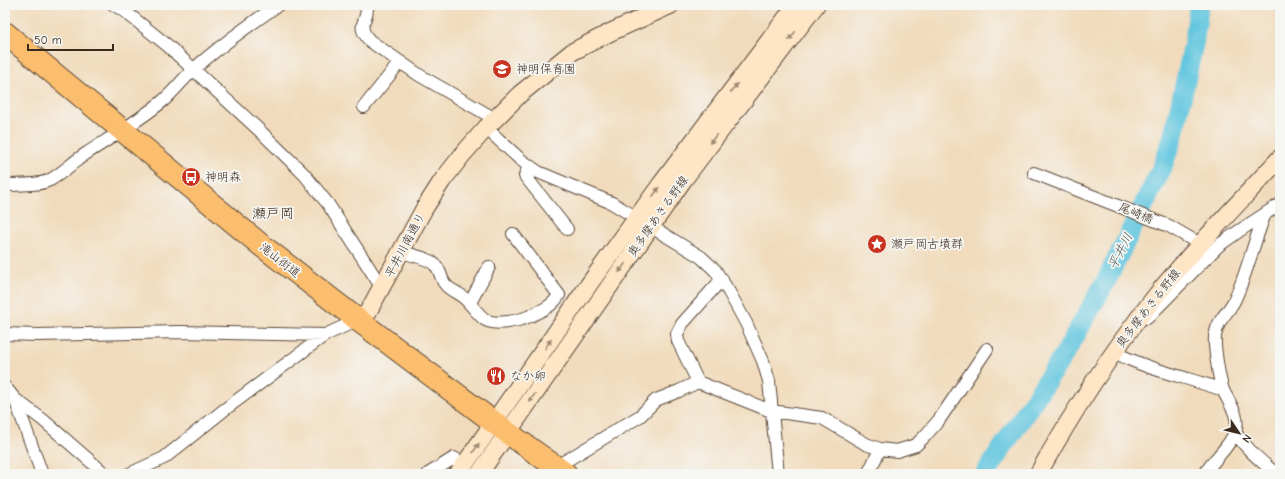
<svg xmlns="http://www.w3.org/2000/svg" width="1285" height="479" font-family="'Comic Neue','Klee One',sans-serif">
<rect width="100%" height="100%" fill="#f6f6f2"/>
<filter id="ink" filterUnits="userSpaceOnUse"><feTurbulence type="fractalNoise" baseFrequency=".025" numOctaves="2"/><feDisplacementMap in="SourceGraphic" scale="8" xChannelSelector="R" yChannelSelector="G"/><feConvolveMatrix kernelMatrix="1 2 1 2 8 2 1 2 1" color-interpolation-filters="sRGB"/></filter>
<filter id="wash" filterUnits="userSpaceOnUse"><feTurbulence type="fractalNoise" baseFrequency=".012" numOctaves="4" result="noise"/><feDisplacementMap in="SourceGraphic" scale="16" xChannelSelector="R" yChannelSelector="G"/><feGaussianBlur stdDeviation="0.9" result="paint"/><feColorMatrix in="noise" values="0 0 0 0 0 0 0 0 0 0 0 0 0 0 0 0 0 1.4 0 .05"/><feComposite in="paint" operator="in"/></filter>
<g filter="url(#wash)">
<rect width="100%" height="100%" fill="#f1dbbc"/>
<g fill="none" stroke-linecap="round" stroke-linejoin="round">
<path stroke="#62c6df" stroke-width="20" d="M985,474L1067,350L1106,281L1162,168L1173,137L1194,42L1199,5"/>
</g>
</g>
<g filter="url(#ink)">
<g fill="none" stroke-linecap="round" stroke-linejoin="round">
<defs>
<path id="street" d="M114,5L123,10L167,45L258,129L304,174L328,204L382,288
M367,5C369,22 354,24 370,41L419,75L495,119
M364,107L400,62
M486,128L521,160L538,172L612,203L701,257L715,270L729,292L746,323L763,361L769,381L778,474
M529,166L525,176L567,229
M1034,173L1169,226L1200,244
M5,185C19,184 38,186 50,180C63,173 74,161 87,153C113,136 140,120 164,100C175,90 183,79 194,69C220,46 249,25 278,5
M401,252C411,255 429,258 435,265C441,270 440,278 445,284C450,291 458,292 464,298C471,304 476,312 483,318C492,327 519,321 530,316C541,311 553,306 559,295L513,234
M722,279L682,324L677,334L678,341L698,382L771,411L822,418L866,444L880,449L897,451L916,445L925,436L939,420L987,349
M470,303L489,267
M1147,318L1218,246L1239,231L1280,204
M5,334L38,335L181,332L325,335
M1119,347L1114,352C1148,370 1187,377 1223,390
M5,387L15,399L43,420L105,474
M15,399L42,474
M1235,432C1246,449 1261,461 1276,474
M129,474L164,458L224,410L325,335L358,320
M428,474L454,458L464,465
M544,474L640,416L656,400L679,391L698,382
M868,474L880,449
M1205,474C1213,459 1229,448 1235,432C1241,417 1229,403 1223,390C1219,379 1214,347 1215,336C1218,318 1228,314 1235,299C1247,273 1254,241 1265,214"/>
<path id="secondary" d="M358,320L368,312L424,209L442,181L463,154L486,128L520,94L572,52L611,32L671,5
M458,474L590,283L661,184L796,5
M479,474L684,179L816,5
M1038,474C1072,413 1111,353 1154,298C1193,249 1238,204 1280,158"/>
<path id="highway" d="M5,33L261,245L358,320L508,433L566,474"/>
</defs>
<use href="#street" stroke="#564536" stroke-width="14"/>
<use href="#secondary" stroke="#564536" stroke-width="19"/>
<use href="#highway" stroke="#564536" stroke-width="24"/>
<use href="#street" stroke="#fff" stroke-width="12"/>
<use href="#secondary" stroke="#fde5c5" stroke-width="17"/>
<use href="#highway" stroke="#fbbd6e" stroke-width="22"/>
</g>
<defs><path id="oneway-solid" d="M-6-.8H1V-3.2L6.5 0L1 3.2V.8H-6Z"/></defs>
<g fill="#9c8872">
<use href="#oneway-solid" transform="translate(792 36) rotate(128)"/>
<use href="#oneway-solid" transform="translate(734 88) rotate(-53)"/>
<use href="#oneway-solid" transform="translate(713 139) rotate(127)"/>
<use href="#oneway-solid" transform="translate(656 192) rotate(-54)"/>
<use href="#oneway-solid" transform="translate(622 268) rotate(125)"/>
<use href="#oneway-solid" transform="translate(548 344) rotate(-56)"/>
<use href="#oneway-solid" transform="translate(532 398) rotate(125)"/>
<use href="#oneway-solid" transform="translate(476 448) rotate(-56)"/>
</g>
</g>
<defs>
<symbol id="school-disc" viewBox="-11 -11 22 22"><circle r="9.5" fill="#c8321e" stroke="#f6f6f2"/><path d="M0-5L7-2L0 1L-7-2ZM-4 1L0 2.5L4 1V4Q0 6-4 4Z" fill="#fff"/></symbol>
<symbol id="bus-disc" viewBox="-11 -11 22 22"><circle r="9.5" fill="#c8321e" stroke="#f6f6f2"/><path d="M-5-6H5V4H4V6H2V4H-2V6H-4V4H-5ZM-3.5-4V0h7V-4ZM-3.5 1.2v1.5H-2V1.2ZM2 1.2v1.5H3.5V1.2Z" fill="#fff"/></symbol>
<symbol id="sight-disc" viewBox="-11 -11 22 22"><circle r="9.5" fill="#c8321e" stroke="#f6f6f2"/><path d="M0-6L1.8-2.2L6-1.7L2.9 1.2L3.7 5.4L0 3.3L-3.7 5.4L-2.9 1.2L-6-1.7L-1.8-2.2Z" fill="#fff"/></symbol>
<symbol id="restaurant-disc" viewBox="-11 -11 22 22"><circle r="9.5" fill="#c8321e" stroke="#f6f6f2"/><path d="M-5-6h1v4h1v-4h1v4h1v-4h1v5L-1.5 .5V6h-2V.5L-5-1ZM5-6V6H3V1.5H1.5Q1.5-4 5-6Z" fill="#fff"/></symbol>
</defs>
<g fill-rule="evenodd">
<use href="#school-disc" x="491" y="58" width="22" height="22"/>
<use href="#bus-disc" x="180" y="166" width="22" height="22"/>
<use href="#sight-disc" x="866" y="233" width="22" height="22"/>
<use href="#restaurant-disc" x="485" y="365" width="22" height="22"/>
</g>
<g text-anchor="middle" dominant-baseline="central" stroke-width="3.5" stroke-linejoin="round" paint-order="stroke">
<g font-size="12" fill="#3b2a1e" stroke="#f6f6f2" text-anchor="start">
<text x="516" y="69">神明保育園</text>
<text x="205" y="177">神明森</text>
<text x="891" y="244">瀬戸岡古墳群</text>
<text x="510" y="376">なか卵</text>
</g>
<g font-size="12" fill="#3b2a1e" stroke="#f6f6f2">
<text transform="translate(1136 213) rotate(22)">尾崎橋</text>
<text transform="translate(658 216) rotate(-55)">奥多摩あきる野線</text>
<text transform="translate(405 245) rotate(-62)">平井川南通り</text>
<text transform="translate(280 260) rotate(38)">滝山街道</text>
<text transform="translate(1148 308) rotate(-52)">奥多摩あきる野線</text>
</g>
<g font-size="13" font-style="italic" fill="#475958" stroke="#f6f6f2">
<text transform="translate(1120 251) rotate(-63)">平井川</text>
</g>
<g font-size="14" fill="#3b2a1e" stroke="#f6f6f2">
<text x="273" y="213">瀬戸岡</text>
</g>
</g>
<rect width="1285" height="479" fill="none" stroke="#f6f6f2" stroke-width="20"/>
<g transform="translate(1239 433) rotate(125)" stroke="#f6f6f2" stroke-width="3" paint-order="stroke">
<path d="M0-3L7 15L0 10L-7 15Z" fill="#3b2a1e"/>
<text y="-6" font-size="11" font-weight="bold" text-anchor="middle" fill="#3b2a1e">N</text>
</g>
<path d="M28 44v6h85v-6" fill="none" stroke="#3b2a1e" stroke-width="2"/>
<text x="34" y="44" font-size="12" fill="#3b2a1e" stroke="#f6f6f2" stroke-width="3" paint-order="stroke">50 m</text>
</svg>
